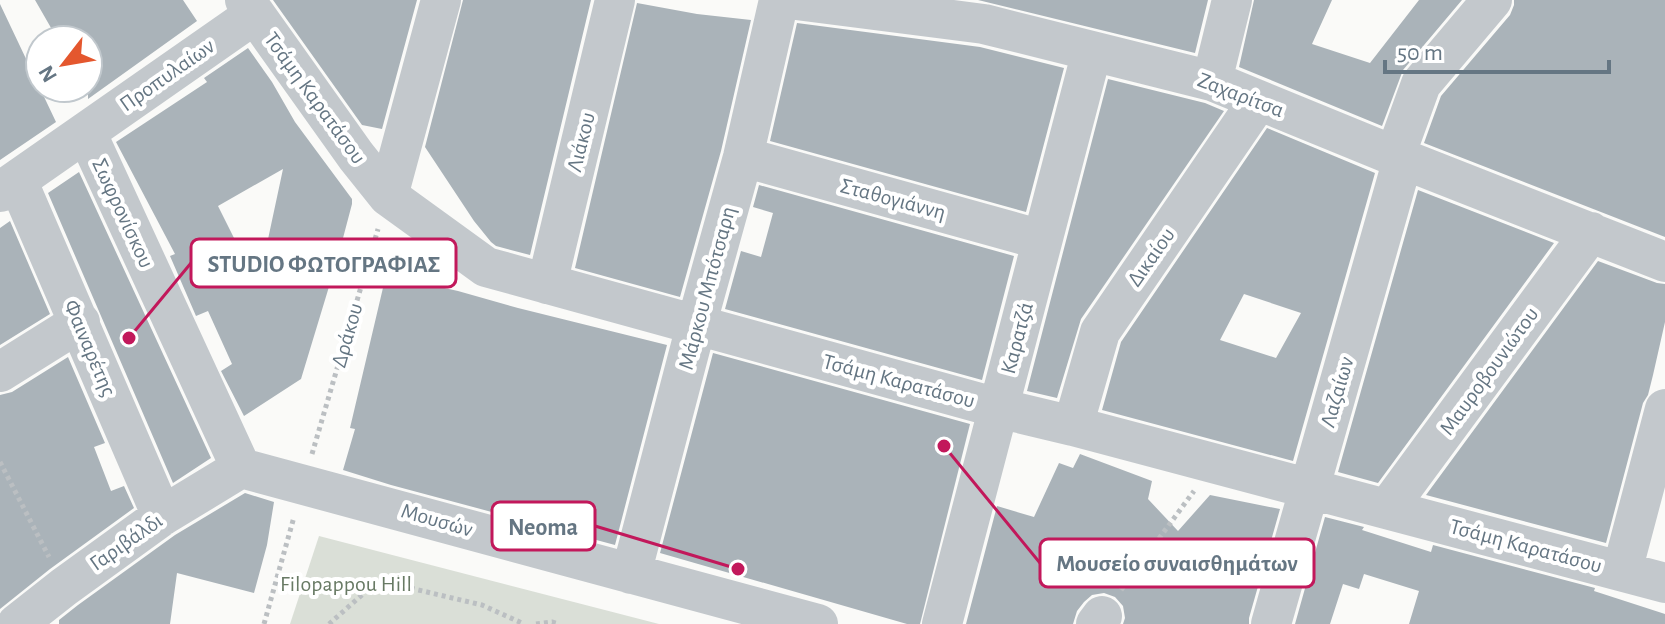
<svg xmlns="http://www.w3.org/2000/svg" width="1665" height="624" font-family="'Alegreya Sans',sans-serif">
<rect width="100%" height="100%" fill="#fafaf8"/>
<path fill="#dadfd7" d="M319,536L659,624H290Z"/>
<path fill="#aab3b9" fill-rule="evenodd" d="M35,0H183L197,21L88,99V40H58Z
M273,0H417L382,129L362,125Z
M463,0H591L530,255L496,246L491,242L474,221L425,147Z
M978,0H1208L1195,53Z
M1254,0H1332L1312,44L1370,63L1419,0H1462L1403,70L1382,126L1239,67Z
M1514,0H1665V237L1424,143L1441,96L1510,15L1514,5Z
M637,3L697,14L751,20L721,151L680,297L575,268Z
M0,4L56,122L0,160Z
M797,23L980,47L1064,68L1026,212L770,141Z
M248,48L272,82L295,122L352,199V204L338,257L301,379L244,416L221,371L232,364L208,311L196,316L170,256L175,254L116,142L207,82L204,78ZM283,169L258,286L218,206Z
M1108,79L1205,103L1224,111L1081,319L1057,398L1027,391Z
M1267,128L1375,173L1293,461L1102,410L1121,342ZM1244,294L1301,313L1276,358L1220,340Z
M79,172L211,458L173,483L48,193Z
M759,185L1014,256L982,380L725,309L741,251L761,257L773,213L753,207Z
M1418,190L1554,243L1378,483L1338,472Z
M10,221L50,314L0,345V228Z
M1598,261L1657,283L1665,284V322L1653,375L1648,395L1643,403L1606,543L1426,495Z
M386,275L458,291L518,308L667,345L615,545L391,485L343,470L355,429L350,428Z
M713,353L970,424L920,624H907L660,553Z
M68,357L105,443L94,447L111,491L124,486L134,508L50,569L0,609V395L12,392Z
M1080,454L1152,481L1148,499L1178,531L1210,495L1280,509L1249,618V624H1123L1125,618L1123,606L1115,597L1104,593L1092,595L1084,602L1077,611L1073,624H966L997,506L1034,517L1059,463L1073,468Z
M245,493L274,502L267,545L254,593L177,573L170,624H59V620L78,605L175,535Z
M1325,517L1364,527L1362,530L1431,552L1433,545L1595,588L1594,591L1665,614V624H1409L1419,591L1364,574L1359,589L1343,584L1330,624H1295Z"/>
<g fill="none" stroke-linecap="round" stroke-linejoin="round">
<path stroke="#bbbfc2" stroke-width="5" stroke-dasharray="4 4" stroke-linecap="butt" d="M312,454L378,229
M0,462L49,557
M1121,590L1194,491
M264,624L294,517
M329,624L372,586L410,588L482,605L524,624
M536,624L552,622L559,624"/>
<path stroke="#c3c8cc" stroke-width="40" d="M245,0L356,156L388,196L486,267L998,408L1073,426L1665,583
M796,0L984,24L1212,81L1395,156L1665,262
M1212,81L1232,0
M86,132L241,468
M1395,156L1421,84L1492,0
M743,157L1042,240
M17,180L162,516
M0,192L255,14
M388,196L441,0
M547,284L615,0
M0,372L80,322
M1073,426L1100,332L1258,101
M241,468L818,624
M1387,509L1591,232
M1622,571L1665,409
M631,574L696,326L743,157L779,0
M17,624L64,587L162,516L241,468
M942,624L1092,51
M1096,624L1102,616
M1271,624L1403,159"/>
</g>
<g text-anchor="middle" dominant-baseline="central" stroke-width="8" stroke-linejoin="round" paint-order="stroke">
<g font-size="22" fill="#657683" stroke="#fff">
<text transform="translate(167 75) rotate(-35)">Προπυλαίων</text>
<text transform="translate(1241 95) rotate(21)">Ζαχαρίτσα</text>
<text transform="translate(315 98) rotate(54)">Τσάμη Καρατάσου</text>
<text transform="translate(581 142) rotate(-76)">Λιάκου</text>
<text transform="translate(893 199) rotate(15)">Σταθογιάννη</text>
<text transform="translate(123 213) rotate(65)">Σωφρονίσκου</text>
<text transform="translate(1151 257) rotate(-55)">Δικαίου</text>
<text transform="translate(707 288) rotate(-75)">Μάρκου Μπότσαρη</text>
<text transform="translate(347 335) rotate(-74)">Δράκου</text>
<text transform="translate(1017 338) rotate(-75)">Καρατζά</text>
<text transform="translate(90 348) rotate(67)">Φαιναρέτης</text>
<text transform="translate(1489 371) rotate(-54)">Μαυροβουνιώτου</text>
<text transform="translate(899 381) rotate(15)">Τσάμη Καρατάσου</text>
<text transform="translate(1337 392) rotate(-74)">Λαζαίων</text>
<text transform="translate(437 520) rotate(16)">Μουσών</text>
<text transform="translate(126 542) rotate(-35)">Γαριβάλδι</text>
<text transform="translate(1526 546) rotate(15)">Τσάμη Καρατάσου</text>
</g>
<g font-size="22" fill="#687a64" stroke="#fff">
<text x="346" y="584">Filopappou Hill</text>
</g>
</g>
<path fill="none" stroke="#c2185b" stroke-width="3" d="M129 338L191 263M738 569L595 526M944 446L1040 563"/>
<g fill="#c2185b" stroke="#fff" stroke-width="3">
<circle cx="129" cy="338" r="8"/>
<circle cx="738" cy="569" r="8"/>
<circle cx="944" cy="446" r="8"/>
</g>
<g fill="#fff" stroke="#c2185b" stroke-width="3">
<rect x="191" y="239" width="265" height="48" rx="8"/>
<rect x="492" y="502" width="103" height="48" rx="8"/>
<rect x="1040" y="539" width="274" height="48" rx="8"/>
</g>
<g font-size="24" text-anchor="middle" font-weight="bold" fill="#657683">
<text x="324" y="272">STUDIO ΦΩΤΟΓΡΑΦΙΑΣ</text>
<text x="543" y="535">Neoma</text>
<text x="1177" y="571">Μουσείο συναισθημάτων</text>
</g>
<g transform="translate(64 64) rotate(239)"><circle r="38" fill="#ffffff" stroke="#c1c8cd" stroke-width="2"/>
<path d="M0-6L14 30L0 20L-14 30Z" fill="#e4572e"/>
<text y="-12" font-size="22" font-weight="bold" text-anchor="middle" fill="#657683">N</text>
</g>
<path d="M1385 60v12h224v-12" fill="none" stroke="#657683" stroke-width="4"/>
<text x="1397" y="60" font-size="24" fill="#657683" stroke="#ffffff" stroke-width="6" paint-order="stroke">50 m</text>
</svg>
